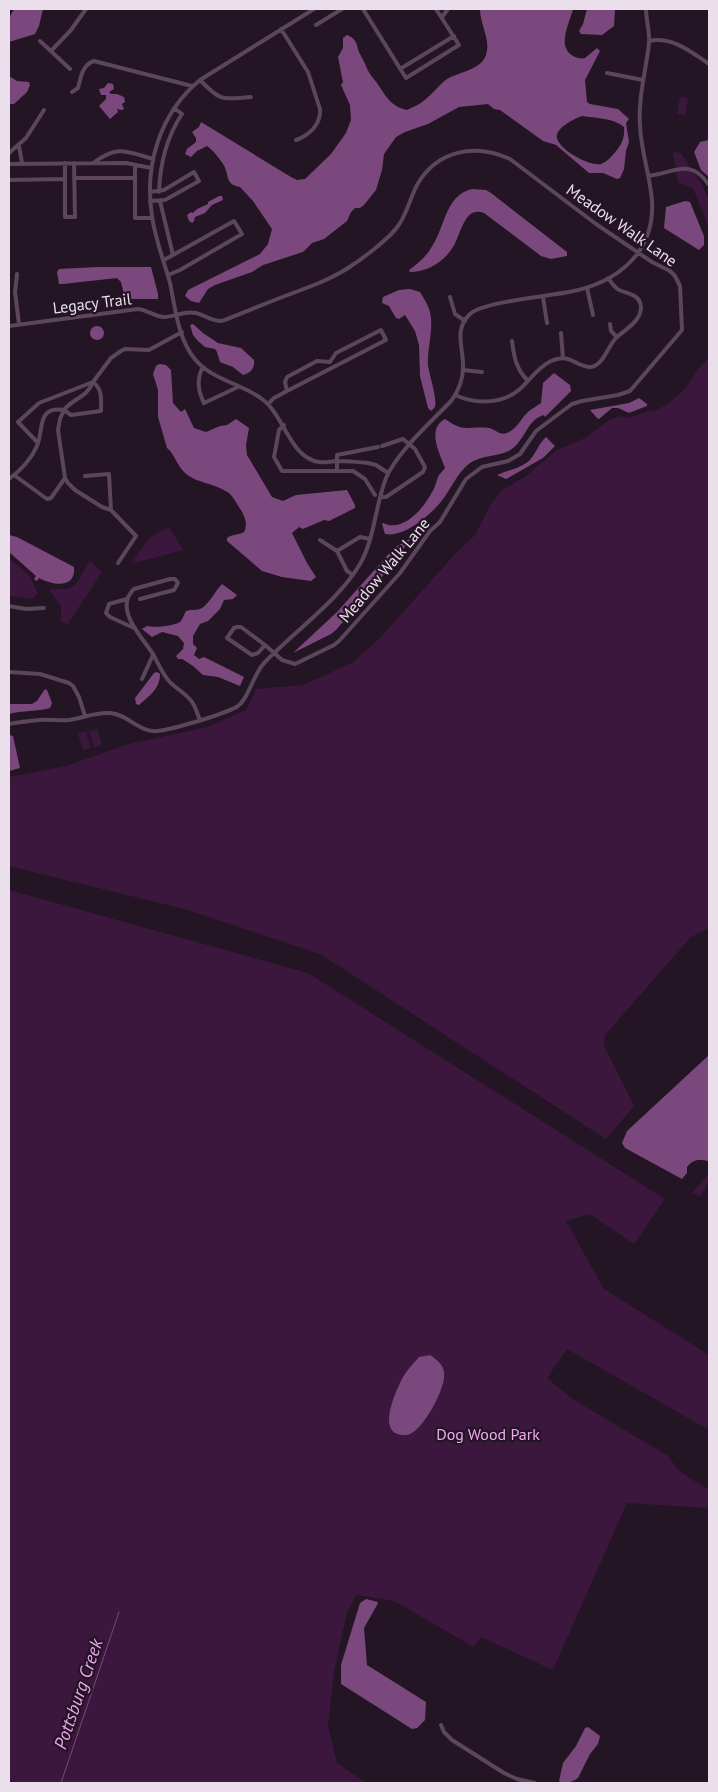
<svg xmlns="http://www.w3.org/2000/svg" width="718" height="1792" font-family="'PT Sans',sans-serif">
<rect width="100%" height="100%" fill="#241524"/>
<path fill="#3b173d" d="M680,97L688,98L685,115L677,114Z
M673,152L681,153L702,185L709,201V228L693,188L678,182Z
M709,358V928L691,937L605,1035L604,1046L634,1106L606,1139L320,954L188,910L9,866V777L66,766L129,744L207,727L246,710L256,689L303,685L352,663L379,639L455,554L475,535L490,506L501,491L526,476L557,450L585,438L609,420L621,416L629,418L651,410L654,411L668,404L686,388L698,369Z
M169,527L183,550L131,564L149,538Z
M9,558L29,575L38,594L31,599L9,596Z
M90,561L102,572L68,624L61,622V606L50,591L52,589H69L75,585Z
M97,729L102,745L94,748L89,731Z
M86,731L91,748L83,750L78,734Z
M9,890L308,973L665,1199L634,1244L590,1214L566,1221L604,1289L709,1355V1430L567,1349L547,1378L571,1398L668,1456L679,1471L709,1490V1508L627,1503L553,1670L481,1637L474,1647L394,1601L357,1595L347,1612L334,1672L328,1726L337,1763L366,1783H9Z
M709,1173V1182L700,1197L692,1193Z"/>
<path fill="#7a487c" fill-rule="evenodd" d="M14,9H43L39,26L35,34L9,42V18Z
M480,9H573C570,22 556,46 573,56C577,58 581,59 585,58C589,55 593,51 597,48L600,51L585,80L587,102L590,104L618,109L629,119L626,123L629,142L626,151L624,169L620,178L617,179L603,173H589L556,145L543,141L500,110L494,109L488,104L459,107L428,124L405,132L396,137L384,154L382,170L376,190L364,205L360,208H355L351,212L347,221L324,239L312,243L303,252L263,265L252,272L215,285L208,289L199,303L191,301L185,296L188,290L260,254L268,244L272,229L253,201L240,187C224,184 230,175 223,164C219,158 213,150 207,146L197,151L191,157L185,154L187,149L196,142V138L192,132L199,127L201,122L291,177L297,180L305,179L331,154L346,133L351,120L350,105L341,85L343,82L338,57L343,48V38L347,35C355,38 356,42 358,49C359,53 364,61 366,66C368,72 373,78 377,83C386,96 390,106 407,110C414,107 422,103 427,98C434,92 440,84 447,79C459,72 481,70 486,55C491,39 480,25 480,9ZM582,116C595,118 614,118 624,127C625,136 622,144 616,151C612,156 607,162 601,164C589,167 553,147 557,134C561,125 574,119 582,116Z
M587,9H615L614,26L602,35L581,34L579,31L583,24Z
M9,76L17,81L29,82L30,85L27,92L14,104H9Z
M108,83L113,84L114,89L109,92L111,94H117L124,97L125,102L122,104L124,109L122,110L117,109L118,112L110,119L99,106L106,99V95H101L99,89L104,88Z
M709,140V177L701,170L694,152L700,142Z
M472,189L486,190L491,193L567,252V256L551,259L541,256L484,213C464,205 461,235 453,247C444,262 427,272 410,272L409,270C417,264 426,257 431,248C445,228 445,195 472,189Z
M219,196H222L223,200L212,205L205,213L195,217L194,221L192,223L189,221L187,215L191,212L193,213L197,209L208,204V202Z
M685,201L690,202L704,236V245L699,250L664,228L666,207Z
M97,267H151L158,294V299H125L121,282L117,278L63,284H59L57,272L59,269Z
M410,289L420,292C423,297 427,303 429,309C435,325 427,348 428,365C430,378 437,397 435,407L431,411L428,408L420,376L419,345L415,331L405,315L399,319L396,318L389,306L382,303L383,297L399,290Z
M193,324L203,333L218,343L241,348L254,360C255,369 250,373 243,375L233,367L220,362L217,352L215,349L205,347L198,341L193,335L190,325Z
M90 333a7 7 0 1 1 14 0a7 7 0 1 1-14 0Z
M159,364L166,365L171,370L173,403L181,412L185,409L194,428L206,432L220,426L227,425L236,419L249,428L246,445L247,455L272,497L283,501L296,495L347,490L355,505V508L329,521L324,520L303,529L299,527L292,533L307,563L316,577L311,581L282,577L262,571L227,541V538C232,534 239,535 244,532C248,524 245,517 241,510C237,505 235,499 230,494C217,483 197,484 185,473C177,466 174,453 167,448L158,417V390L153,374L156,366Z
M554,373L570,385L571,391L545,417L544,415C528,419 525,439 513,448C503,457 483,454 470,463C456,474 451,490 440,503C429,516 403,538 385,534L382,524L383,523C403,533 424,508 432,492C435,488 436,482 438,477C439,474 443,471 445,468C440,454 426,429 445,419C465,433 468,426 489,428C495,429 500,436 507,433C517,429 521,418 529,411C533,408 537,406 541,403L543,383Z
M639,398L647,404V406L629,413L618,408H612L599,419L597,418L590,410L629,403Z
M546,437L555,446L543,458L508,478L506,479L497,475C507,470 520,469 530,460C536,453 539,443 546,437Z
M9,535L17,537L74,567C76,590 52,585 39,578L37,581L34,579L36,576L9,552Z
M411,538L392,565L336,630L331,634L293,653L337,612L394,548Z
M222,584L237,595L233,599L224,600L220,609L208,621L200,624L193,636V644L197,648L194,655L199,659L204,657L244,677L240,686L218,677L203,675L193,666L182,659H178L176,656L183,649L184,643L178,636L162,632L152,637L142,629L147,626C154,628 174,626 180,622C183,619 184,614 186,611C192,609 196,611 202,608C208,605 216,590 222,584Z
M157,672L160,674C160,689 150,695 139,705L136,704L135,698L154,673Z
M45,689L47,690L52,703L50,708C36,712 23,710 9,714V704H32L37,701Z
M9,735L13,736L20,768L9,771Z
M709,1055V1161C699,1159 693,1159 687,1167V1173L682,1179L625,1148L622,1143L627,1131Z
M430,1355C437,1360 443,1364 444,1372C447,1387 422,1433 407,1435C375,1438 394,1395 401,1381C405,1372 413,1364 419,1357Z
M366,1599L378,1602L377,1605L364,1628L367,1665L426,1702L425,1720L417,1728L412,1729L341,1684V1665L360,1603Z
M588,1727L600,1736L598,1744L590,1754L578,1778C572,1782 565,1785 559,1781L563,1763L576,1746L585,1728Z"/>
<g fill="none" stroke-linecap="round" stroke-linejoin="round">
<path stroke="#7a487c" stroke-width="1" d="M61,1783L119,1612"/>
<path stroke="#5b465c" stroke-width="4" d="M314,9L200,80C160,113 144,165 152,216C155,239 164,261 170,283C175,307 178,338 194,358C211,380 241,383 262,399C285,416 289,457 319,462C325,463 331,461 338,461C348,461 358,462 368,463L376,465L388,473
M363,9L406,78L459,45L436,9
M442,17L448,9
M316,25L342,9
M281,29L308,72L320,109C321,124 310,135 296,140
M40,41L70,69
M649,41C672,36 691,52 709,64
M51,51L71,30L86,9
M400,69L454,36
M607,73L643,80
M200,80C221,102 222,99 251,97
M72,92L78,88C81,77 82,65 94,61L192,86
M19,146L22,163
M9,153L26,138L44,110
M65,163V217H75L74,163
M93,163C118,145 125,151 153,159
M9,164L126,163L151,168
M135,165V218H152
M648,176C675,173 690,157 709,185
M75,178H135
M9,180L65,179
M150,192L164,190L194,172L199,181L165,200L150,201
M159,192C160,163 166,138 182,114L174,108
M160,201L173,255
M164,260L234,221L242,234L180,270L168,275
M17,274L15,292L19,324
M587,288L593,315
M450,297L455,314L465,321
M543,297L547,323
M610,324L611,331L617,337
M9,326L138,309C148,310 155,317 164,317C175,317 185,310 196,313C206,315 209,321 222,321C245,312 269,302 293,293C312,286 331,279 348,268C362,259 389,239 398,226C407,214 410,198 417,185C437,150 475,143 510,159L596,224L652,262L670,271L675,276L680,286L682,330L630,391L618,395L582,401L572,404L536,431L520,454L508,461L482,467L466,479L440,522L430,531L400,573L339,641L334,645L295,664L282,660L265,645
M381,330L386,340L287,391L285,382L287,377L317,361L330,362L336,353Z
M561,333L563,358
M512,341C514,357 516,369 528,381
M203,367C196,379 198,391 204,403L238,387
M463,370L482,372
M455,395C475,404 502,405 520,389C530,380 538,367 551,361C570,352 577,368 591,367C603,365 608,347 615,339C624,330 641,322 641,307C640,294 628,294 619,290C614,287 611,282 608,278
M268,404L274,398L287,391
M284,425L279,430L274,457L282,471H353L365,479L375,495
M38,443L18,422L39,403L93,382L111,358L121,351L125,349L149,350L182,332
M337,470V455L378,447
M14,475L47,499L51,498L65,478
M85,476L109,474L111,510
M9,479C20,471 31,459 37,446C44,430 36,406 64,410C73,398 86,399 93,382C103,390 101,399 101,411L71,415L64,410L60,419L58,430L65,478L68,483L75,490L102,507L111,510L136,536L118,563
M380,497H386L423,472L425,467L415,449L403,439L382,446
M320,540L337,551L347,571L353,575
M337,551L360,537L370,539
M127,599L109,604L106,613L110,617L134,628
M140,599L174,590L178,583L175,579H170L134,589C113,609 142,637 153,654C158,663 162,673 169,681C176,689 186,693 192,702C196,707 197,714 200,720
M9,606L26,609L44,608
M237,627H241L265,645L258,653L252,655L227,638L234,628Z
M9,672L40,674L69,683L73,686L79,697L85,716
M142,679L153,655
M9,724C19,722 29,721 39,720C49,719 59,721 69,720C83,718 95,712 110,713C128,714 139,733 158,731C173,729 226,714 238,706C249,698 253,674 265,662C295,631 339,600 360,564C375,538 375,506 386,478C397,452 432,421 452,400C458,391 463,379 463,368C464,348 453,330 470,314C482,302 549,296 569,292C617,283 655,253 652,201C650,175 641,151 640,126C638,97 646,71 649,43C650,32 646,20 646,9
M441,1725L444,1732L452,1740L504,1773L517,1779L535,1783"/>
</g>
<g text-anchor="middle" dominant-baseline="central" stroke-width="4.5" stroke-linejoin="round" paint-order="stroke">
<g font-size="16" fill="#eadfea" stroke="#241524">
<text transform="translate(622 225) rotate(35)">Meadow Walk Lane</text>
<text transform="translate(92 303) rotate(-7)">Legacy Trail</text>
<text transform="translate(384 570) rotate(-50)">Meadow Walk Lane</text>
</g>
<g font-size="16" fill="#f2a8f4" stroke="#241524">
<text x="488" y="1434">Dog Wood Park</text>
</g>
<g font-size="18" font-style="italic" fill="#eda4ef" stroke="#241524">
<text transform="translate(78 1694) rotate(-71)">Pottsburg Creek</text>
</g>
</g>
<rect width="718" height="1792" fill="none" stroke="#eadfea" stroke-width="20"/>
</svg>
